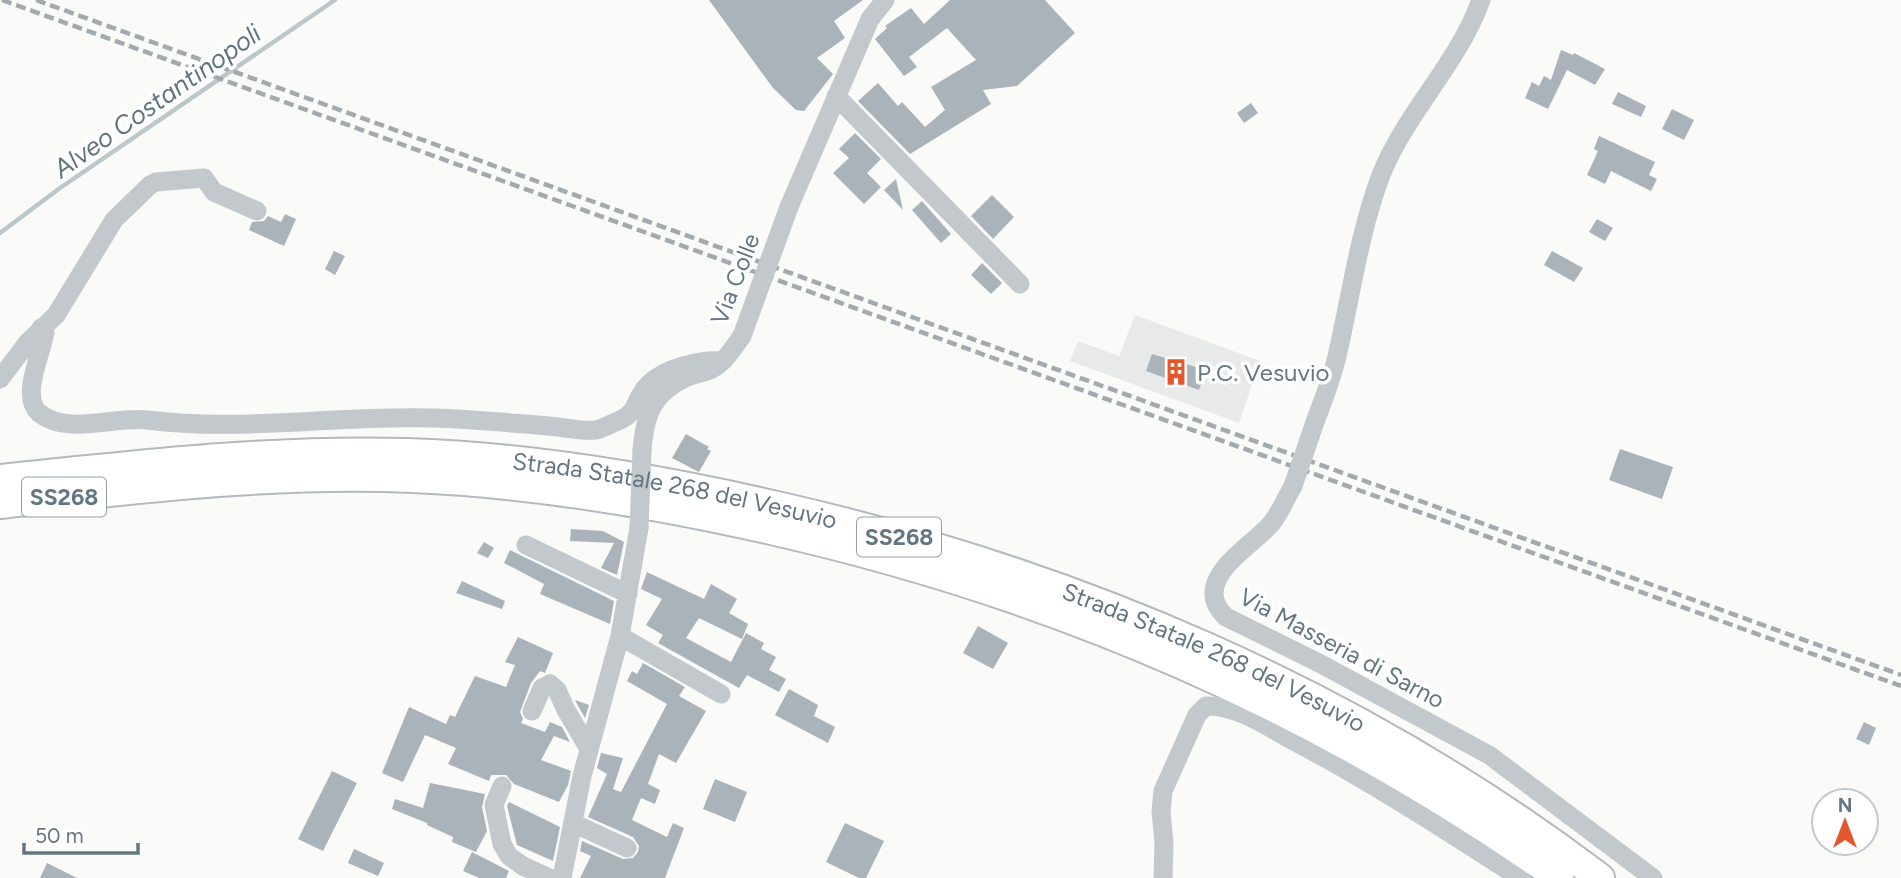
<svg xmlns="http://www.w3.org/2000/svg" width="1901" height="878" font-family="Figtree,sans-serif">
<rect width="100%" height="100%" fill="#fafaf8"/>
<path fill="#e8e9e9" d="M1135,315L1260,361L1239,423L1070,361L1078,341L1119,356Z"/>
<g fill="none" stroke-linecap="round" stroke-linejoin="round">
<path stroke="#bbc7cb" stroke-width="4.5" d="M0,233L60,188L335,0"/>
</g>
<path fill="#aab3b9" d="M709,0H863L834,21L845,38L817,58L833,74L804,111L796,110L773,88Z
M950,0H1045L1075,33L1017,86L983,90L991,104L910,154L858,101L878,83L898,106L902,102L925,127L945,110L931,87L976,60L947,28L909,57L917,67L904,76L875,39L887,28L885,26L911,8L924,24Z
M1561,50L1573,55L1574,53L1605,69L1595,85L1567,70L1548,109L1525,98L1532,82L1539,86L1544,76L1551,80Z
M1618,92L1646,106L1641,117L1612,104Z
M1251,103L1258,113L1244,123L1237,113Z
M1672,109L1694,120L1684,140L1662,129Z
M855,133L881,159L867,173L881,187L864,204L833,173L849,158L839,149Z
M1599,136L1655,162L1649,175L1657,179L1651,191L1611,171L1605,184L1587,175L1598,151L1594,149Z
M896,179L903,210L884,190Z
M992,195L1014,217L993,239L971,216Z
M922,201L951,234L941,243L912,210Z
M285,214L296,219L284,246L249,230L252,222L264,221L268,216L281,222Z
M1597,219L1613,228L1605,241L1589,232Z
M334,251L345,256L335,275L325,269Z
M1552,251L1583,268L1574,282L1544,265Z
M982,263L1002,283L991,294L971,275Z
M1152,354L1196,367V369L1205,373L1199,390L1146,371Z
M686,434L709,447L707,449L711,451L699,472L672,458Z
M1620,449L1673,467L1662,499L1609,480Z
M571,529L603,531L624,542L617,575L601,568L614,543L570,541Z
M484,542L494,548L488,558L477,553Z
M510,550L614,601L610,624L540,594L544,584L504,563Z
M647,572L704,599L711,584L737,599L729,613L748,624L742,639L699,618L686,638L731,662L746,633L764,643L761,649L776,657L769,670L786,679L779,692L747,675L739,688L658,643L663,635L646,625L662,599L641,589Z
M462,581L505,601L502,609L456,593Z
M978,626L1008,643L993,669L963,653Z
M518,637L553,653L545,673L540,671L531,683L520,712L523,719L521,723L545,732L550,722L562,727L570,742L554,736L541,760L571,771L568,785L559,802L514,784L506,775H491L489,781L448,764L456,748L425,735L403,782L382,773L409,707L446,724L450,715L455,717L475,676L506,687L515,665L505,662Z
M643,663L685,687L679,696L706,711L676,763L659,754L648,784L660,790L655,804L641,798L632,820L667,837L673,823L684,828L665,878H580L591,856L580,851L582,841L623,859L633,858L638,852L639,846L633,837L588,817L607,774L597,768L601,753L623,758L613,789L621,792L667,704L627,681L632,671L637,674Z
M789,689L818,705L814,716L835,727L828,743L775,715Z
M575,700L589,705L585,718L577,704Z
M1864,722L1876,728L1869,745L1856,739Z
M332,771L357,783L323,851L298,839Z
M715,779L747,792L735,822L703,809Z
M430,783L485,794L482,807L487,831L476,852L452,842L453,837L427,825V823L392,809L395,799L423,808Z
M509,802L560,827L553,861L517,845L507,806Z
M845,823L884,841L866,878H859L826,862Z
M354,849L384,863L378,876L348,863Z
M472,852L509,871L506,878H479L463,871Z
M47,863L77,878H40Z"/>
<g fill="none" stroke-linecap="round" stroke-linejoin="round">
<defs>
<g id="highway">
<path id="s1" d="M0,479C135,465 271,449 407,453C532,457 656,478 777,506C1073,573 1358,694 1600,878"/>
<path d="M0,504C137,489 274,472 412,478C534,483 652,503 771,530C1058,595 1318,708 1559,878"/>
</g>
</defs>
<use href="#highway" stroke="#b4b9bd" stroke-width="32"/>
<path stroke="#c3c8cc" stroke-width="19" d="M836,96L1020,284
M789,207L870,19L885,0
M41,328L45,332C42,353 20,396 39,413C68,436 114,416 147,420C242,432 337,415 433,418C471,419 510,423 549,426C563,427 582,432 596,430C601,429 607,426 611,424C642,413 631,402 649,384C665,368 702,359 723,361
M0,379L28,342L56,315L114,220L150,185L156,182L204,178L214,192L257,211
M1315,422C1323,400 1332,379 1337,356C1351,296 1359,233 1381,175C1406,112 1458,64 1481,0
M642,450C645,415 652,394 685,378C694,374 704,373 712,369C725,362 733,348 742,336
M1293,486C1286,498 1280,513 1271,524C1251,547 1188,581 1226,617L1321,664L1489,755L1653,878
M526,545L628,594
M620,636L721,694
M532,711L542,688L550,684L557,690L566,710L589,749
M502,786L494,805L502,844L509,856L523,866L549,878
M573,823L627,848
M562,878L582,776L620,636L639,528
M1163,878L1164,843L1161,811L1163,791L1197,715L1206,706C1235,705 1265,725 1290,739C1370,781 1444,829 1520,878"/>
<use href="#highway" stroke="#fff" stroke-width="28"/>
<path stroke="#a2aab0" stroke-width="4.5" stroke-dasharray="10 5" stroke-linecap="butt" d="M2,0L1901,686
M36,0L1901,675"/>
<path stroke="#c3c8cc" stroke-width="19" d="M742,336L789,207
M1293,486L1315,422
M639,528L642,450"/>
</g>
<defs>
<symbol id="building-bare" viewBox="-9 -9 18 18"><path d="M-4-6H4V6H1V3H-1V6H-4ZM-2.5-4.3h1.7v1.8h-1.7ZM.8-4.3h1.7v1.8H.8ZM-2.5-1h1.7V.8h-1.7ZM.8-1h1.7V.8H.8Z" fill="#e4572e" stroke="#fff" stroke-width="2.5" paint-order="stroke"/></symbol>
</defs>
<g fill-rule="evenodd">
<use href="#building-bare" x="1157" y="353" width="38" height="38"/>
</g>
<g text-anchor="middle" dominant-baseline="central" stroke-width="7" stroke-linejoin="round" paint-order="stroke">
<g fill="#fff" stroke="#939fa8" stroke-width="2">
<rect x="22" y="477.5" width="84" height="39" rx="5"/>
<rect x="857" y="517.5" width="84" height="39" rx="5"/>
</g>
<g font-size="23" font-weight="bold" fill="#657683">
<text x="64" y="497">SS268</text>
<text x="899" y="537">SS268</text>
</g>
<g font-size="24" fill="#657683" stroke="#fff">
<text transform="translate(735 279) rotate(-69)">Via Colle</text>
<text stroke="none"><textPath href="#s1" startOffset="679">Strada Statale 268 del Vesuvio</textPath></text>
<text transform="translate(1342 648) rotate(28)">Via Masseria di Sarno</text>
<text stroke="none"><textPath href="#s1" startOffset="1246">Strada Statale 268 del Vesuvio</textPath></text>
</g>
<g font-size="24" fill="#657683" stroke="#fff" text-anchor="start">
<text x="1197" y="372">P.C. Vesuvio</text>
</g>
<g font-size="26" font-style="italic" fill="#60757c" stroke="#fff">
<text transform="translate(157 101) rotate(-35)">Alveo Costantinopoli</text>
</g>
</g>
<g transform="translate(1845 822)"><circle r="33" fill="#ffffff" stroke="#c1c8cd" stroke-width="2"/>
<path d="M0-5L12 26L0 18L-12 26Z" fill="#e4572e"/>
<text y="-10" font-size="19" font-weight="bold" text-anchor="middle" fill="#657683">N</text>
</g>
<path d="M24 843v10h114v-10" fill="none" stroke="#657683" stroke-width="3.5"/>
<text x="35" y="843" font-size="21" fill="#657683" stroke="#ffffff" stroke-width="5" paint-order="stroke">50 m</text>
</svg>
